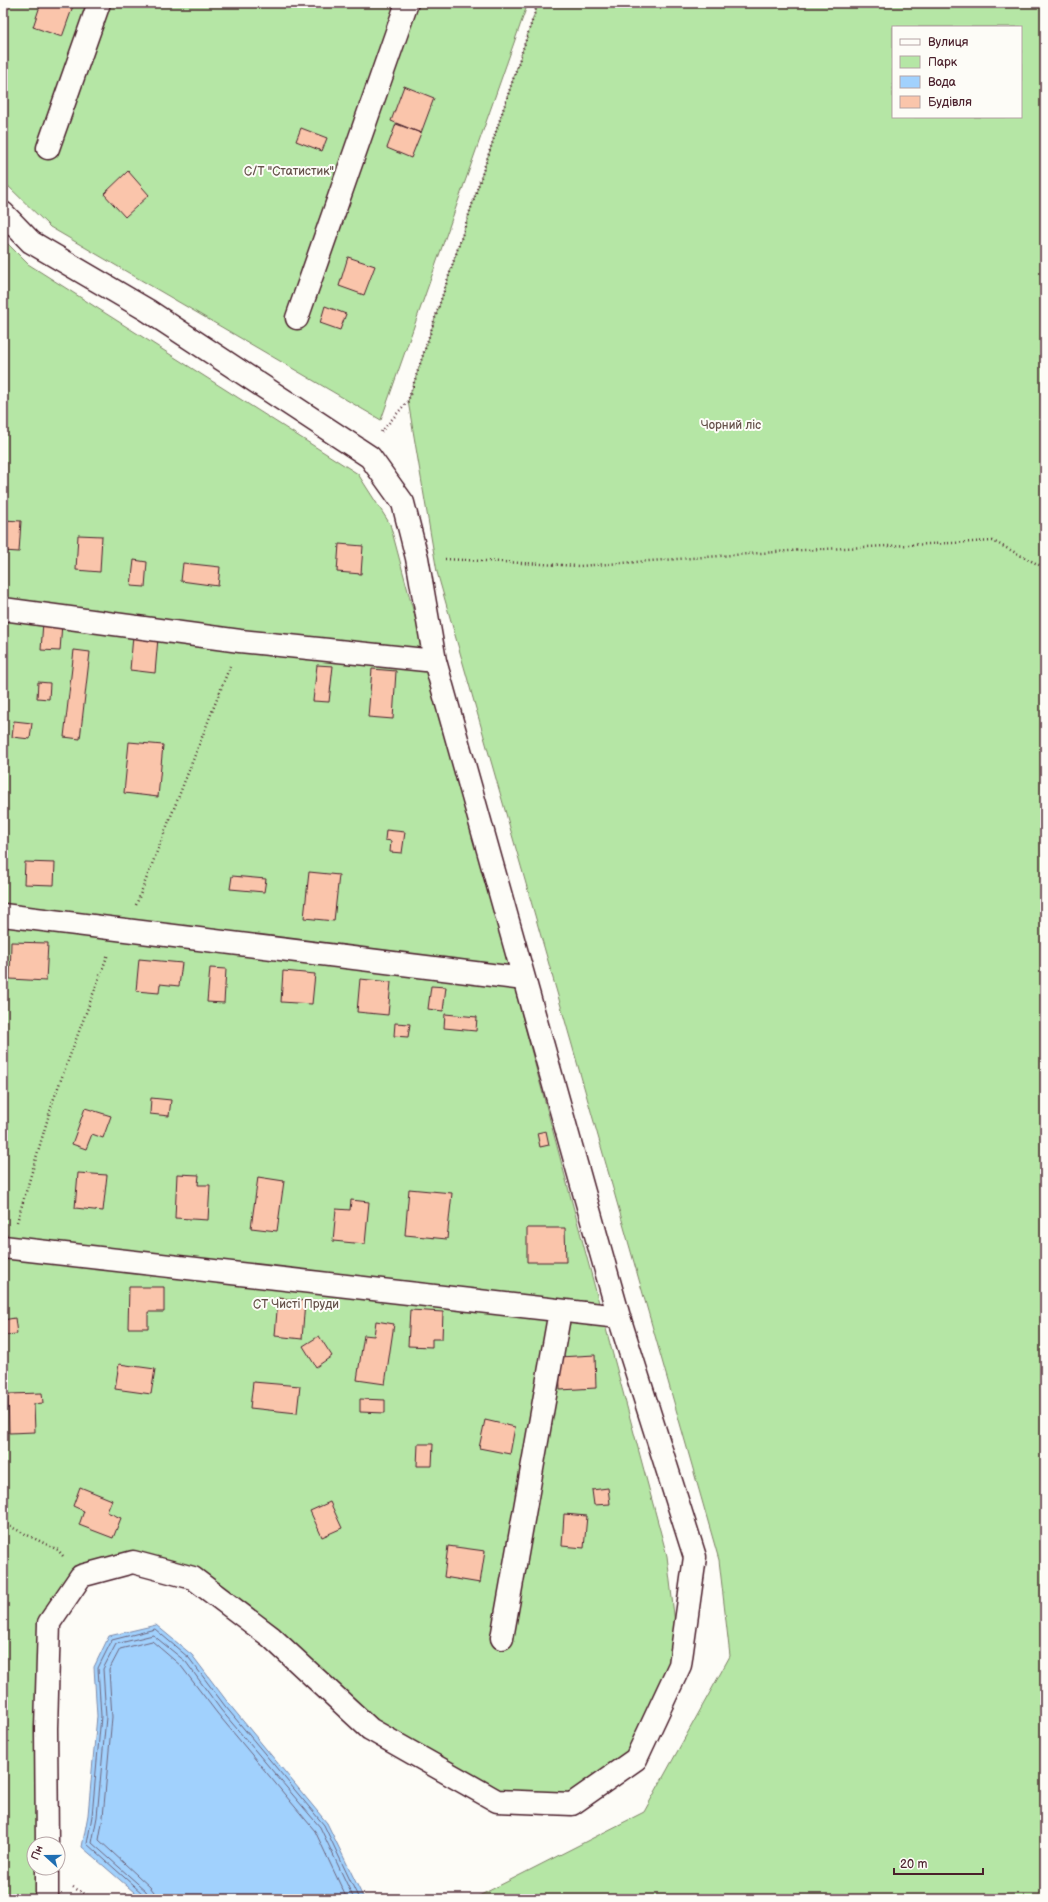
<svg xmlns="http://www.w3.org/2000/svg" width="1048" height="1902" font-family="'Balsamiq Sans',sans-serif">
<rect width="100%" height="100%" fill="#fdfcf7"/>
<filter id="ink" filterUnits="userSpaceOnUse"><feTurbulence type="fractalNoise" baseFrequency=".025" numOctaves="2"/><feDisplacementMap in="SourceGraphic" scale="8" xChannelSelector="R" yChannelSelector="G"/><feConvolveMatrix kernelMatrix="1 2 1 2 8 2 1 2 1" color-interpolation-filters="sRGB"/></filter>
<g filter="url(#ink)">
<path fill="#b5e6a5" stroke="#808268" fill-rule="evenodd" d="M3,3H528L381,420L50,227L3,181Z
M538,3H1045V1899H473L644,1812L730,1656L719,1560L437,572L408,401ZM893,27H1021V117H893Z
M3,239L28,264L358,474L390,524L667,1556L680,1665L636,1759L572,1804L497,1801L370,1729L193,1578L132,1562L81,1576L49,1623L47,1844H34V1868H47V1899H3Z"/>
<path fill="#a1d1fd" stroke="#7e8aa9" d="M156,1625L192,1655L229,1704L327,1823L364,1899H142L82,1847L88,1815L97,1716L94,1667L109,1636Z"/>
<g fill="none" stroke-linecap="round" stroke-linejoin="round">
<path stroke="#6d667f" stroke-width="1" d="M144,1899L143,1894L87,1844L92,1816L101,1716L98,1668L112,1640L155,1629L189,1658L225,1706L324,1825L359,1899
M149,1899L146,1891L92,1843L97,1817L106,1717L103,1669L116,1644L153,1635L186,1662L221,1710L320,1827L354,1899
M155,1899L154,1892L150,1887L99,1840L103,1817L112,1717L109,1670L120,1649L152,1641L181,1666L217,1713L315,1831L347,1899"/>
</g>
<path fill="#fac5ab" stroke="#4a1f2b" d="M41,3H74L62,37L33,27Z
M404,86L434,98L421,133L391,121Z
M396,124L421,133L411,158L387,148Z
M301,128L327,138L322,151L296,141Z
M128,171L149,195L125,217L104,194Z
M348,257L375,266L364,295L339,286Z
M325,306L346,314L340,330L320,323Z
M3,520L21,521L19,552L3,551Z
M78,535L102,536L100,572L76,570Z
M339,544L363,546L361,574L337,572Z
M134,560L147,562L145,587L131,586Z
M183,563L220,567L218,586L181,581Z
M43,622L62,623L60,651L41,650Z
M133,636L158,638L155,673L130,670Z
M74,650L90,652L80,739L64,737Z
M317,665L333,666L329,702L313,701Z
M372,669L396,671L393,719L368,717Z
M38,682L50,683L49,699L37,698Z
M14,721L32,723L30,739L12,737Z
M129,742L163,745L158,797L124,793Z
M386,830L405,832L402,853L390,852L391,841L385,840Z
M25,862L55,863L54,885L24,884Z
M309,872L339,875L334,921L304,918Z
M232,876L266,879L264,892L230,889Z
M11,942L48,943L46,981L10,979Z
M139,959L182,963L179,986L160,984L159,993L136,991Z
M210,968L226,969L224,1003L207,1002Z
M283,971L315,974L312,1004L281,1002Z
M360,979L391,982L388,1015L357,1012Z
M431,986L446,987L443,1011L428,1009Z
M445,1014L477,1017L476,1031L444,1028Z
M395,1023L410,1024L408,1037L394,1036Z
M151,1098L171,1100L169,1116L150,1114Z
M85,1108L111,1116L103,1138L92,1134L86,1149L72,1144Z
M546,1131L549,1145L540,1147L537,1133Z
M78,1173L107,1175L103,1211L75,1208Z
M177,1174L199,1175L198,1185H210L208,1220L175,1218Z
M258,1177L284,1181L277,1231L251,1228Z
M409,1189L452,1193L447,1239L405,1235Z
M351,1200L369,1202L365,1244L333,1241L336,1209L350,1210Z
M527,1228H565L566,1262H527Z
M129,1287H164V1312H148V1328H128Z
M278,1298L305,1301L302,1339L275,1336Z
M410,1310L443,1312L442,1339H432V1347L408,1346Z
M15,1318L17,1334L4,1335L3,1320Z
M376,1321L394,1324L385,1384L357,1380L364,1335L374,1336Z
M319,1336L332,1356L316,1367L303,1346Z
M595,1355L596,1388L560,1390L559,1357Z
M119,1364L155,1369L151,1394L115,1389Z
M253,1382L300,1386L297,1413L250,1408Z
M42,1393L43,1403L34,1404L35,1432L9,1433L8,1394Z
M360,1399L385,1400V1413L360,1412Z
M485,1420L515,1427L510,1454L479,1448Z
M418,1444H433L432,1466H417Z
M80,1487L112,1500L107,1512L121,1518L113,1538L79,1525L84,1511L73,1506Z
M608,1488L610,1504L594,1505L592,1490Z
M330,1502L342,1528L322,1537L310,1511Z
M564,1514L587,1516L584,1548L562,1546Z
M448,1546L485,1551L480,1583L444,1577Z"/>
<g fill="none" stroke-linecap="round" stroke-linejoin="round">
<defs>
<path id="minor" d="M48,148L99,3
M3,213L31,242L147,310L370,457L403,503L417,558L435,661L619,1317L695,1557L680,1665L636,1759L572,1804L497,1801L370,1729L271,1637L193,1578L133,1562L81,1576L49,1623L46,1728L47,1844
M297,318L407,3
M3,609L240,641L435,661
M3,915L524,979
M3,1247L619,1317
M502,1638L560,1311
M47,1868V1899"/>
</defs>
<use href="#minor" stroke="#4a1f2b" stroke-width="25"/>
<path stroke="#4a1f2b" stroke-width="2.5" stroke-dasharray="1 3" stroke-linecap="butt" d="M381,432L408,401L538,3
M445,559L580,566L803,550L993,541L1045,568
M136,905L230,666
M17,1222L53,1101L108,954
M3,1523L58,1550L63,1556
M73,1887L93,1899"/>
<use href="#minor" stroke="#fdfcf7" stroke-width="22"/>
</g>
</g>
<g text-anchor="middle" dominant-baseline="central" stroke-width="4" stroke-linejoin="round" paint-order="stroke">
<g font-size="12" fill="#65514a" stroke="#fdfcf7">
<text x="289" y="171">С/Т "Статистик"</text>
<text x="731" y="425">Чорний ліс</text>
<text x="296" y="1304">СТ Чисті Пруди</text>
</g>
</g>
<rect width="1048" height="1902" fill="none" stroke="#fdfcf7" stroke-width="16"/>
<rect x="8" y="8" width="1032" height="1886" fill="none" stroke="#4a1f2b" stroke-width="1.5" filter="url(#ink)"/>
<rect x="892" y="26" width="130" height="92" fill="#fdfcf7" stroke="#b5a4a5"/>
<rect x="900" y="39" width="20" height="6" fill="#fdfcf7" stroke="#b5a4a5"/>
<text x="928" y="46" font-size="12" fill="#4a1f2b">Вулиця</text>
<rect x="900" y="56" width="20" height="12" fill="#b5e6a5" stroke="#b5a4a5"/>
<text x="928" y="66" font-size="12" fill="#4a1f2b">Парк</text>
<rect x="900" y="76" width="20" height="12" fill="#a1d1fd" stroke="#b5a4a5"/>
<text x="928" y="86" font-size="12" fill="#4a1f2b">Вода</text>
<rect x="900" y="96" width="20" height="12" fill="#fac5ab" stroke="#b5a4a5"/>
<text x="928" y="106" font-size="12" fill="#4a1f2b">Будівля</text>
<g transform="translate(46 1856) rotate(291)"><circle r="19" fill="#fdfcf7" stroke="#b5a4a5"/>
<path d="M0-3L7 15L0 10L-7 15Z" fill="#1f6fb2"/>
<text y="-6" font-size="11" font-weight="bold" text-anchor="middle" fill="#4a1f2b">Пн</text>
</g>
<path d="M894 1868v6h89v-6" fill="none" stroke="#4a1f2b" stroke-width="2"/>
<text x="900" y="1868" font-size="12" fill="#4a1f2b" stroke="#fdfcf7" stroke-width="3" paint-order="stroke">20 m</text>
</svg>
